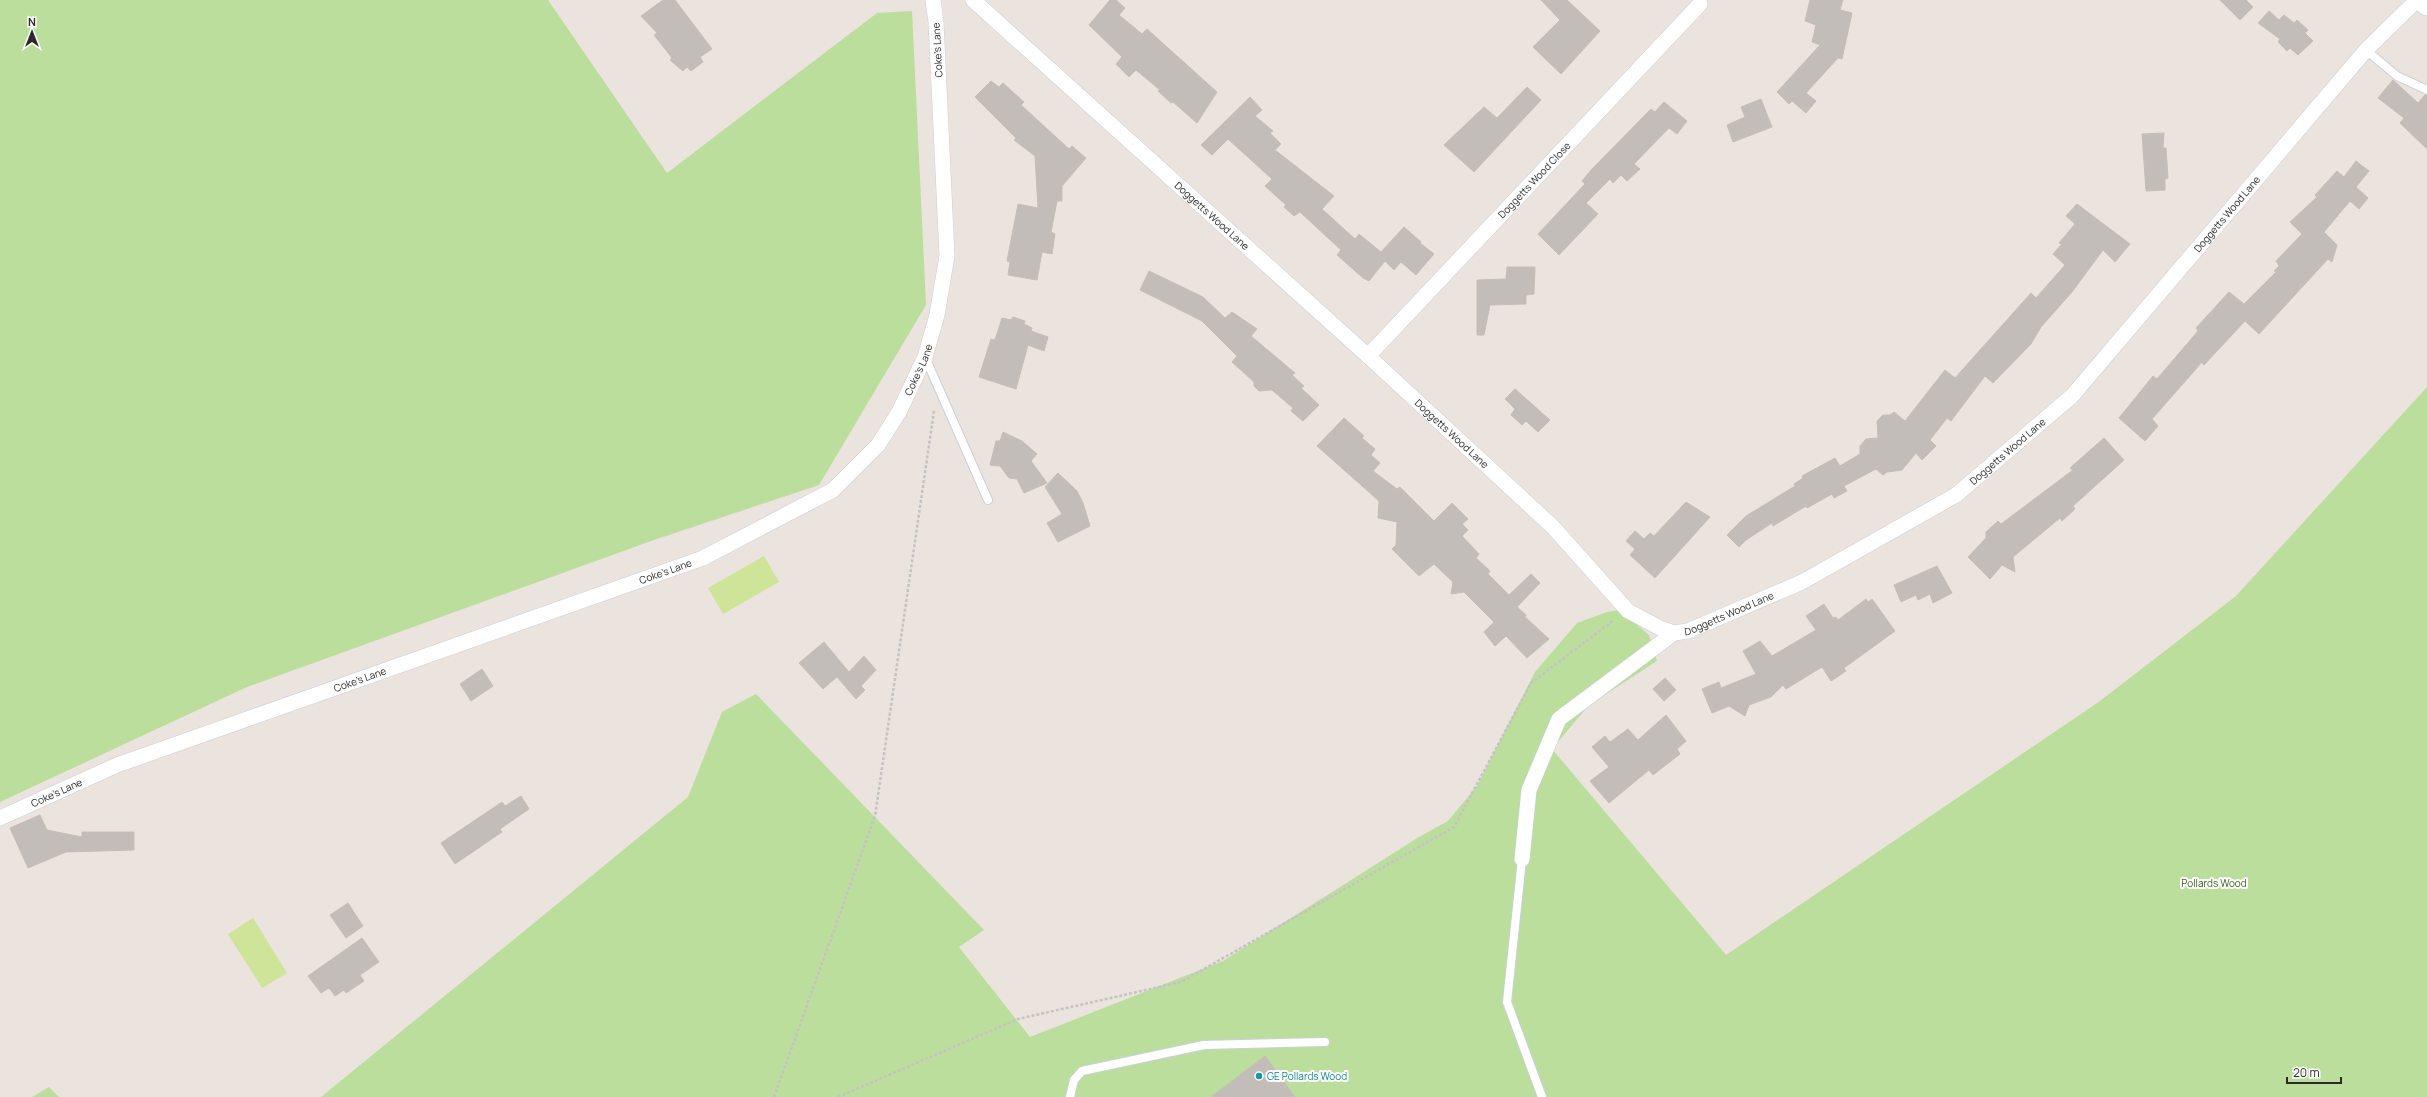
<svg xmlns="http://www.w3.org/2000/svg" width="2427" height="1097" font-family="Manrope,sans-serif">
<rect width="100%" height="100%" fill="#ebe3dd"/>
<path fill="#bbde9d" d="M0,0H548L667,173L877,13L912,11L926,305L819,485L651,541L247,687L0,802Z
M2427,387V1097H321L688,797L722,712L756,694L984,930L959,947L1030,1037L1223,961L1419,837L1448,821L1477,786L1535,672L1577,623L1607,612L1620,610L1649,635L1657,661L1589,705L1552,749L1726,955L2100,701L2236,596Z
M49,1087L59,1097H32Z"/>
<path fill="#cee499" d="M764,556L779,582L723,614L708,588Z
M253,918L287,973L262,988L228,934Z"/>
<path fill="#c3bdb9" stroke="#c6beb6" d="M663,0H675L712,49L700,57L703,62L691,71L687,67L683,71L670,60L672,58L654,35L657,33L641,16Z
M1110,0H1116L1125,8L1119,15L1142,34L1147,29L1217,92L1197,123L1173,102L1171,103L1158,91L1160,90L1136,70L1129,77L1116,64L1122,57L1089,25Z
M1541,0H1567L1600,31L1561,74L1533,47L1560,20Z
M1810,0H1843L1840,10L1852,13L1842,59L1838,58L1806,93L1816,101L1806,113L1792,101L1789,104L1777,92L1820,45L1812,42L1816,25L1805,21Z
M2220,0H2246L2253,7L2240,20Z
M2269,11L2279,20L2284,15L2294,23L2297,20L2308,30L2305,33L2313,41L2298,55L2290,48L2287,51L2278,42L2280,39L2258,23Z
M2393,80L2418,103L2425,95H2427V149L2400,123L2404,118L2378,98Z
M991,81L999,87L1003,83L1024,102L1021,105L1069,149L1072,146L1086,158L1062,186V201H1057L1051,232L1055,234L1052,254L1042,252L1037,280L1008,275L1010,262L1007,261L1018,204L1038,208L1035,156L1014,140L1016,138L975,97Z
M1527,87L1541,100L1474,172L1444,145L1484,107L1497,118Z
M1250,97L1262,110L1255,116L1273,131L1270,133L1281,144L1275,150L1334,196L1322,209L1355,239L1359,234L1381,252L1404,227L1421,242L1420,243L1434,254L1416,275L1401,262L1394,270L1385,261L1369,281L1363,278L1337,255L1341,250L1300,212L1294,216L1284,207L1286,205L1265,186L1272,179L1228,139L1212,155L1201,145Z
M1761,99L1772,127L1733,142L1727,125L1745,117L1741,107Z
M1664,102L1687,121L1677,134L1669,128L1634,164L1640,169L1627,181L1621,175L1613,183L1610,179L1586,203L1598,214L1559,255L1538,234L1585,184L1582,181L1592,169L1651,109L1655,112Z
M2164,133L2163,148H2166L2168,178L2165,179V190L2146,191L2142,134Z
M2356,161L2369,171L2356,187L2368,198L2359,209L2350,201L2324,232L2337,245L2332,262L2328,259L2259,334L2245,321L2204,365L2202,362L2152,419L2158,426L2145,441L2119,418L2153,376L2157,379L2198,331L2196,328L2229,292L2244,304L2276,272L2274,271L2279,266L2276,261L2302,234L2290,222L2317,197L2315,195L2337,171L2344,177Z
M2077,204L2130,244L2115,262L2103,250L2072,292L2041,327L2031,344L1993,383L1985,376L1951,421L1947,418L1930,440L1936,446L1922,460L1916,453L1902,470L1887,472L1883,475L1876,469L1844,486L1847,491L1834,498L1832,494L1807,508L1806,506L1773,526L1772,523L1746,540L1739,547L1727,535L1746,516L1795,486L1794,484L1803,478L1802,476L1835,458L1840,466L1860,454V446L1866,439L1878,438L1877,421L1883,415H1890L1894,412L1905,421L1945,370L1955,378L2031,293L2036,298L2065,265L2053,254L2062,244L2059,243L2075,224L2066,216Z
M1507,267H1535L1534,294L1526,295V304L1490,305L1484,335H1477V280L1506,279Z
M1149,271L1203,297L1225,318L1232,312L1257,329L1251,336L1295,373L1292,375L1304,386L1301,388L1319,405L1303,421L1291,411L1293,408L1272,390L1259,391L1254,386V382L1232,362L1237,356L1202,321L1140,290Z
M1013,317L1025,321L1024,324L1032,328L1031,331L1048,337L1044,351L1028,345L1016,389L979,377L991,339L995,340L1002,318L1011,320Z
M1515,389L1550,420L1538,432L1526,421L1522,425L1511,415L1515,409L1505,399Z
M1344,418L1364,436L1362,438L1375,449L1371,455L1380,463L1373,471L1397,489L1400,487L1434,521L1452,503L1468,519L1462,524L1468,530L1462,536L1479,554L1476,558L1490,571L1488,574L1509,595L1531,574L1540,583L1517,607L1526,615L1525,617L1549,639L1527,658L1506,636L1495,646L1484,632L1494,622L1464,592L1451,594L1453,582L1434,564L1419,576L1392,549L1396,545L1397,522L1378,518L1379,501L1317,446Z
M1003,432L1022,441L1037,454L1031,461L1047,483L1024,493L1017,479L1009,478L1000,466L990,465L996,441H1000Z
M2104,438L2124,460L2073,506L2075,509L2062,521L2060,518L2013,557L2015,572L2002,565L1990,579L1968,557L1986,538V532L1998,521L2001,524L2073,470L2070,468Z
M1058,473L1077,491L1083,503L1090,526L1058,542L1047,523L1062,514L1045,487Z
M1686,502L1710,517L1655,578L1630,555L1635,549L1626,541L1635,531L1644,539L1650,533L1654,536Z
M1937,566L1952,593L1933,603L1930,594L1918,600L1916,595L1901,602L1894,585Z
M1866,599L1868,602L1872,599L1895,631L1844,668L1846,671L1831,681L1822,667L1786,689L1783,685L1771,697L1749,705L1745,716L1729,706L1712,713L1702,689L1719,682L1721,688L1756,674L1743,651L1760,641L1772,656L1816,630L1806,616L1824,604L1833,618L1836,617L1838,620Z
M824,642L849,672L864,656L876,670L861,686L865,690L856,699L837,677L823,689L799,663Z
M482,669L493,686L471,701L460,684Z
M1665,678L1676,690L1664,701L1653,689Z
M1666,715L1686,741L1677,749L1680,754L1653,775L1649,770L1609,803L1590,781L1609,767L1592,747L1605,736L1610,742L1628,729L1638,740Z
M521,796L529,809L500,829L502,832L455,864L441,843L502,802L505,806Z
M40,815L47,830L82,837V832H134V850L66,852L28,868L10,828Z
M348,903L363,926L346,938L330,915Z
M362,938L379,962L360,975L364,981L346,993L344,990L335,996L329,988L321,993L308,976Z
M1265,1056L1295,1097H1211Z"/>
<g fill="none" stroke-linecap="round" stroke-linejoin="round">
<defs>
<path id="service" d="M2366,50L2397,76L2427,90
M925,357L988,500
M1522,859L1507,1002L1542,1097
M1070,1097L1074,1080L1082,1071L1204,1045L1325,1042"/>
<g id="minor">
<path id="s1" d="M973,0L1368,356L1553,527L1628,611L1660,628L1674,633L1688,631L1802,582L1956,495L2072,396L2366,50L2417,0"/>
<path id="s2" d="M1368,356L1700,4"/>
<path id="s3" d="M0,818L117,765L703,558L833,490L878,445L899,412L925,357L937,315L947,256L936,22L933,0"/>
<path d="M1522,859L1529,790L1559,719L1674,633"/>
</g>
<path id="secondary" d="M2421,0L2427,5"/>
</defs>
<use href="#service" stroke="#cbd0da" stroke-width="10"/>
<use href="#minor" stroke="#cbd0da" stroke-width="16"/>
<use href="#secondary" stroke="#cbd0da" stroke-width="22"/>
<path stroke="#c3c3c3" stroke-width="2.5" stroke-dasharray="3 2" stroke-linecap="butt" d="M774,1097L875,816L934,411
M838,1097L1018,1019L1181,982L1454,827L1531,683L1614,620"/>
<use href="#service" stroke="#fff" stroke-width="8"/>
<use href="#minor" stroke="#fff" stroke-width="15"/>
<use href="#secondary" stroke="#fff" stroke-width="21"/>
</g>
<circle fill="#0f9aa8" stroke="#fff" stroke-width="1.5" cx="1259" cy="1076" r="4"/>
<g text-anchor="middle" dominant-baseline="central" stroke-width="4" stroke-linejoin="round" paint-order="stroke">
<g font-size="10" fill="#2a2a2a" stroke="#fff">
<text transform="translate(937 50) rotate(-93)">Coke's Lane</text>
<text stroke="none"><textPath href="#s2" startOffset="242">Doggetts Wood Close</textPath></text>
<text stroke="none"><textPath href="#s1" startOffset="1654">Doggetts Wood Lane</textPath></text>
<text stroke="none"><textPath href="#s1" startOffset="322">Doggetts Wood Lane</textPath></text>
<text stroke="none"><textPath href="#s3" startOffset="1046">Coke's Lane</textPath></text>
<text stroke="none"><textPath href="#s1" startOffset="646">Doggetts Wood Lane</textPath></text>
<text stroke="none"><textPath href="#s1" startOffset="1330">Doggetts Wood Lane</textPath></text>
<text stroke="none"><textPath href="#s3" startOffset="710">Coke's Lane</textPath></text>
<text stroke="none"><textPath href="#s1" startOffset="1006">Doggetts Wood Lane</textPath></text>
<text stroke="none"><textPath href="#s3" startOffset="386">Coke's Lane</textPath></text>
<text stroke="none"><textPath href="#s3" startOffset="62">Coke's Lane</textPath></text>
</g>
<g font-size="10" fill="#35611f" stroke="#fff">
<text x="2214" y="883">Pollards Wood</text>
</g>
<g font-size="10" fill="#0d838f" stroke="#fff" text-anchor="start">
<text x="1267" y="1076">GE Pollards Wood</text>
</g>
</g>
<g transform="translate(32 32)" stroke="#ffffff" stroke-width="3" paint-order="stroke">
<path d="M0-3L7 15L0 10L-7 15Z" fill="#2a2a2a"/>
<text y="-6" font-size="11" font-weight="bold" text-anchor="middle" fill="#2a2a2a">N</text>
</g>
<path d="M2287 1077v6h54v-6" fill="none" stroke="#2a2a2a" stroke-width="2"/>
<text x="2293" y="1077" font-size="12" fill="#2a2a2a" stroke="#ffffff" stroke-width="3" paint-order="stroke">20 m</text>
</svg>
